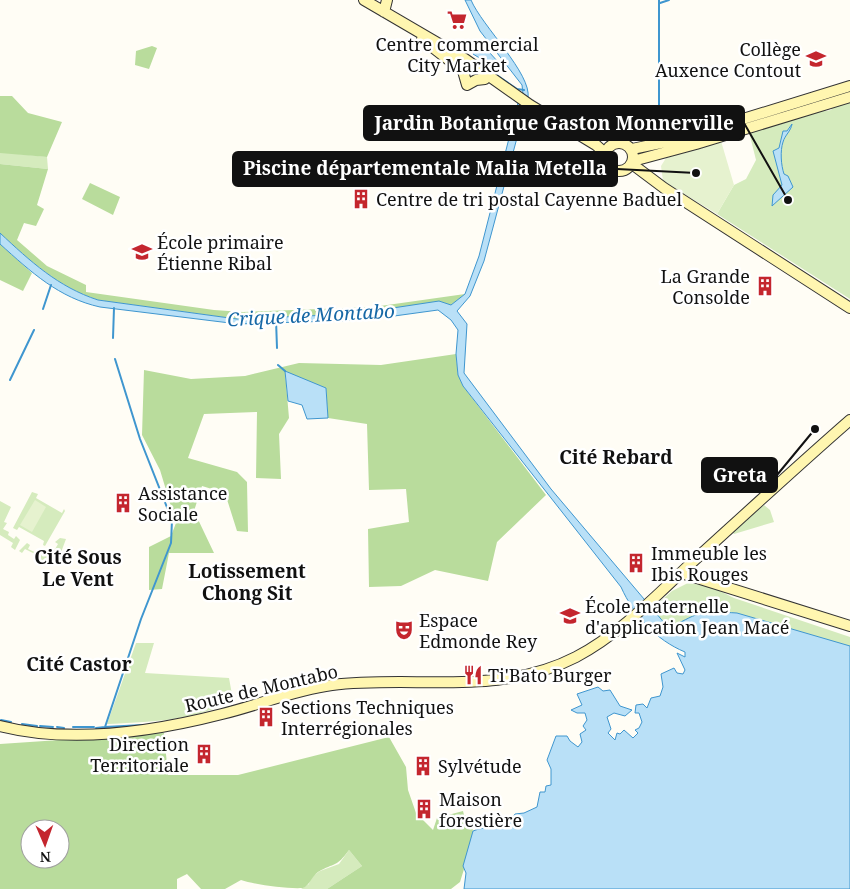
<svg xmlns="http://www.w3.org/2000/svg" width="850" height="889" font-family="'Noto Serif',serif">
<rect width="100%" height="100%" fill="#fffdf5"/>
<path fill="#d5ebbd" d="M850,102V299L717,214L734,185L746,179L756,160L749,132L824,109L826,111L831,110L833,107Z
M0,152L47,157L48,169L0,164Z
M32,492L38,494L36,498L62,513L64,509L65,511L45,546L43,545L44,541L19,527L17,530L13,528Z
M0,501L11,507L4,522L7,523L3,529L9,532L8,535L14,539L16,536L20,540L15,550L11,547L13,543L0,535Z
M764,505L770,510L774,522L734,534L732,532Z
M60,538L66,539L57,563L51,561L47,566L37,561L39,556L25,549L22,553L19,551L27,543L30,545L28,549L41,555L44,553L51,556L58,544L55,542Z
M688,583L710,586L734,598L850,637V683L701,653L663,624L653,608L672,591Z
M136,643H154L145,673L229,678L233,700C196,721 149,722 107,724Z
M349,850L362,866L327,889H301L309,884L310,878L320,871L339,864Z"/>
<path fill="#b9dc9c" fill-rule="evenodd" d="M152,46L157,48L149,69L135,65L136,51Z
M0,96H12L28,113L62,122L47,157L0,153Z
M0,164L48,169L37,205L44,209L36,226L24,223L17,240L47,266L86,285V292L214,310L243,312L373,307L465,294L451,305L353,314L237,319L98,300C58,287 30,261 0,233Z
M90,183L120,197L113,215L82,199Z
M0,244L32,273L23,291L0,280Z
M456,354L458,375L463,386L546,495L497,542L488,581L435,570L401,586L369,587L368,529L409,522L406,489L369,490L367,424L328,418L326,388L285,372L289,418L279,434L281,479L256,478L257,412L204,414L188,458L237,472L247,482L248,532L237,531L225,493L202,486L194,511L214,553H169L162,589L149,590V547L171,536L176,523L160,470L142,435L144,370L191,379L245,376L299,363L381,365Z
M164,733L168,775H238L389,737L406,767L408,790L416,813L433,830L437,818L463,811L464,815L469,817L473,831L469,853L460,882L451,889H327L362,866L349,850C336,868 335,862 318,872C311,877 310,885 303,888C287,889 256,885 241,880L225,889H201L187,874L177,879V889H0V744ZM30,829H60V859H30Z"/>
<path fill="#e6f2cf" d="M721,141L734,185L717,214L663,181L661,166L666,158Z
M35,500L46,507L32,532L20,525Z"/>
<path fill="#b9e0f7" stroke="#3f96cf" d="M465,0H471C482,26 532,74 528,98L523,94L522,85L480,31Z
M480,42L499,63L496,68L473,54Z
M518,103L525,108L484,261L470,296L457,311L467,324L464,373L551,489L666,625C678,626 686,618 696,615C709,612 723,612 737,613L850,646V889H464L466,873L463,866L473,831C496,822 501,838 515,814L524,813L537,807L540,792H545L546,786L551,785V769L547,760L556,736H567L570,741L578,747L582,742L580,734L586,730L583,726L587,720L585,713H577L571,710L582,705L577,694L598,687L603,691L610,690L620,706L632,710L625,716L614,713L607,717L611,729L608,733L615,740L617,733L620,734L624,730L633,738L638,733L635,730L639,728L642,722L639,713H635L636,705L643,704L647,708L651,698L660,696L663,687L661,674L674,668L677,673L683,674L685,670L677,653L685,657V652C656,640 634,616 621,587L463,386L458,375L456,354L458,330L451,320L438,310L365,320L238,324L100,307C59,298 31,272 0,244V233C30,261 58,287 98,300L237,319L353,314L439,301L451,305L465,294L479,256Z
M792,124C791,131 785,135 783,142C780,151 781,165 784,174L788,176L793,187L772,206L773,195L782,185L773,151L779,148L783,131H787Z
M285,371L326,388L328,418L307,419L302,405L288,401Z"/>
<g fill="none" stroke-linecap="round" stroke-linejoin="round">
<path stroke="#3f96cf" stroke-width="2" d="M660,3L669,0
M479,63L517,89L524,90
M659,106V0
M43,309L51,285
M276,320L277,348
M113,338L114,308
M278,365L285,371
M10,380L34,330
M1,720L11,722
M22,724L37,726
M40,726L53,727
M57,727L64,728
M73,727H94
M105,727L143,725
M96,728L105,727L141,619L171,543L172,520L140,439L115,359"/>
<defs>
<path id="secondary" d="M364,0L465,59L530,105L596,145L605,153
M384,12L387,0
M422,39L463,71L467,85L476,80L485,79
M605 157a14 14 0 1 1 28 0a14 14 0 1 1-28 0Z
M632,149L675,140L850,86
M633,161L696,144L850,97
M632,164L664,188L850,308
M681,573L850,626
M0,726C71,744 152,732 222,714C259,705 294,690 332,685C415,675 499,697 576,657C618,635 653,599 687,567C741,518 795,468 850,420"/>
</defs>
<use href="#secondary" stroke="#333" stroke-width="12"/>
<use href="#secondary" stroke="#fff6b0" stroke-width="10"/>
</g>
<defs>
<symbol id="supermarket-bare" viewBox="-9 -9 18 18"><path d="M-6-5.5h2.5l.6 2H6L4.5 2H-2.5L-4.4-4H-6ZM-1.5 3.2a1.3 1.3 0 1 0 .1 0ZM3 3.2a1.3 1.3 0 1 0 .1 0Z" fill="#c4262e" stroke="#fff" stroke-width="2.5" paint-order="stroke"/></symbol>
<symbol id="school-bare" viewBox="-9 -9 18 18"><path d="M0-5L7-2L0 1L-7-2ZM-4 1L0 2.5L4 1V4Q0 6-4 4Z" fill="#c4262e" stroke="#fff" stroke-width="2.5" paint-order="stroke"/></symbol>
<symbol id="building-bare" viewBox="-9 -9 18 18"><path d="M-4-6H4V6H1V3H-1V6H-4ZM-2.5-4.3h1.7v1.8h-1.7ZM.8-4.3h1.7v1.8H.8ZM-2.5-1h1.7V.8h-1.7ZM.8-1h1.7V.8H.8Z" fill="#c4262e" stroke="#fff" stroke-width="2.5" paint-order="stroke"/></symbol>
<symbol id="theatre-bare" viewBox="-9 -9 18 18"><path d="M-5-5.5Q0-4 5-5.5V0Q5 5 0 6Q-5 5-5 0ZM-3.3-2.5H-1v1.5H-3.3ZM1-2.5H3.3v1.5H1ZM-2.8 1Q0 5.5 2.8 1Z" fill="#c4262e" stroke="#fff" stroke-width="2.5" paint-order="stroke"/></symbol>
<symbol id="restaurant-bare" viewBox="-9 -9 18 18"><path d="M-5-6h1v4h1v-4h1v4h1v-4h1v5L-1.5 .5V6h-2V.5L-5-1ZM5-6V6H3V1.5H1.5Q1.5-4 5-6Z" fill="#c4262e" stroke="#fff" stroke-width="2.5" paint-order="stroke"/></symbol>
</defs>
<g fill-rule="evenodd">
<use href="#supermarket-bare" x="443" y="6" width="28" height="28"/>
<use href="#school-bare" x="802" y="45" width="28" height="28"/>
<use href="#building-bare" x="347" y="185" width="28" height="28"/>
<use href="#school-bare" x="128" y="238" width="28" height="28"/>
<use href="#building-bare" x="751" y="272" width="28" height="28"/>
<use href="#building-bare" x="109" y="489" width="28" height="28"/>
<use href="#building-bare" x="622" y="549" width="28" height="28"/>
<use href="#school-bare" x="556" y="602" width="28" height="28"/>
<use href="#theatre-bare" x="390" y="616" width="28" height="28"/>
<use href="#restaurant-bare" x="459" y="661" width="28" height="28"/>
<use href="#building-bare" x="252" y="703" width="28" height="28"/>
<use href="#building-bare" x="190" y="740" width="28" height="28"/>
<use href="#building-bare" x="409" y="752" width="28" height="28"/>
<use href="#building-bare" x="410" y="795" width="28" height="28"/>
</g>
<g text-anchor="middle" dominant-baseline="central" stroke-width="5" stroke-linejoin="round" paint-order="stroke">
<g font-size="18" fill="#111" stroke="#fff" text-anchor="start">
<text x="457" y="44" text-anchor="middle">Centre commercial<tspan x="457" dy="21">City Market</tspan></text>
<text x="801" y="49" text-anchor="end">Collège<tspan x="801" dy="21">Auxence Contout</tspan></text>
<text x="376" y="199">Centre de tri postal Cayenne Baduel</text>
<text x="157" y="242">École primaire<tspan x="157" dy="21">Étienne Ribal</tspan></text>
<text x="750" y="276" text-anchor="end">La Grande<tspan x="750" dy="21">Consolde</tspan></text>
<text x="138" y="493">Assistance<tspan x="138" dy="21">Sociale</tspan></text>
<text x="651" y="553">Immeuble les<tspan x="651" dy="21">Ibis Rouges</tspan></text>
<text x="585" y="606">École maternelle<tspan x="585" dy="21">d'application Jean Macé</tspan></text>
<text x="419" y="620">Espace<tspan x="419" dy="21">Edmonde Rey</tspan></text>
<text x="488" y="675">Ti'Bato Burger</text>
<text x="281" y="707">Sections Techniques<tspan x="281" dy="21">Interrégionales</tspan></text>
<text x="189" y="744" text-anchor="end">Direction<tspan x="189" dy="21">Territoriale</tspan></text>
<text x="438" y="766">Sylvétude</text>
<text x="439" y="799">Maison<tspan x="439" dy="21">forestière</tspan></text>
</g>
<g font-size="18" fill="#111" stroke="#fff">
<text transform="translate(261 688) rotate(-13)">Route de Montabo</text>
</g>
<g font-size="19" font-style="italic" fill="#1768a6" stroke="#fff">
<text transform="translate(311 315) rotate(-3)">Crique de Montabo</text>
</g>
<g font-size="19" font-weight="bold" fill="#111" stroke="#fff">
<text x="616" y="457">Cité Rebard</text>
<text x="78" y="557">Cité Sous<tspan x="78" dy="22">Le Vent</tspan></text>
<text x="247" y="571">Lotissement<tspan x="247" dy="22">Chong Sit</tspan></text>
<text x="79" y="664">Cité Castor</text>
</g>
</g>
<path fill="none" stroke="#111" stroke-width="2" d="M788 200L744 123M696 173L617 169M815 429L777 475"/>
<g fill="#111" stroke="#fff" stroke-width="2">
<circle cx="788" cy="200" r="5"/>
<circle cx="696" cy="173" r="5"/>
<circle cx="815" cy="429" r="5"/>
</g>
<g fill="#111" stroke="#111" stroke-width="2">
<rect x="364" y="106" width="380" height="34" rx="5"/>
<rect x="233" y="152" width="384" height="34" rx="5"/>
<rect x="702" y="458" width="75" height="34" rx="5"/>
</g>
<g font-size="19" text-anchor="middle" font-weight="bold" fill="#fff">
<text x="554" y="130">Jardin Botanique Gaston Monnerville</text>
<text x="425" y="175">Piscine départementale Malia Metella</text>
<text x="740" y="482">Greta</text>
</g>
<g transform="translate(45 844) rotate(178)"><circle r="24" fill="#ffffff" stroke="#a0a0a0"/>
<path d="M0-4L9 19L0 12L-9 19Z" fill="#c4262e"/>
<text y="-8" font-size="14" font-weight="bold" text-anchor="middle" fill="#111111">N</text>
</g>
</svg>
